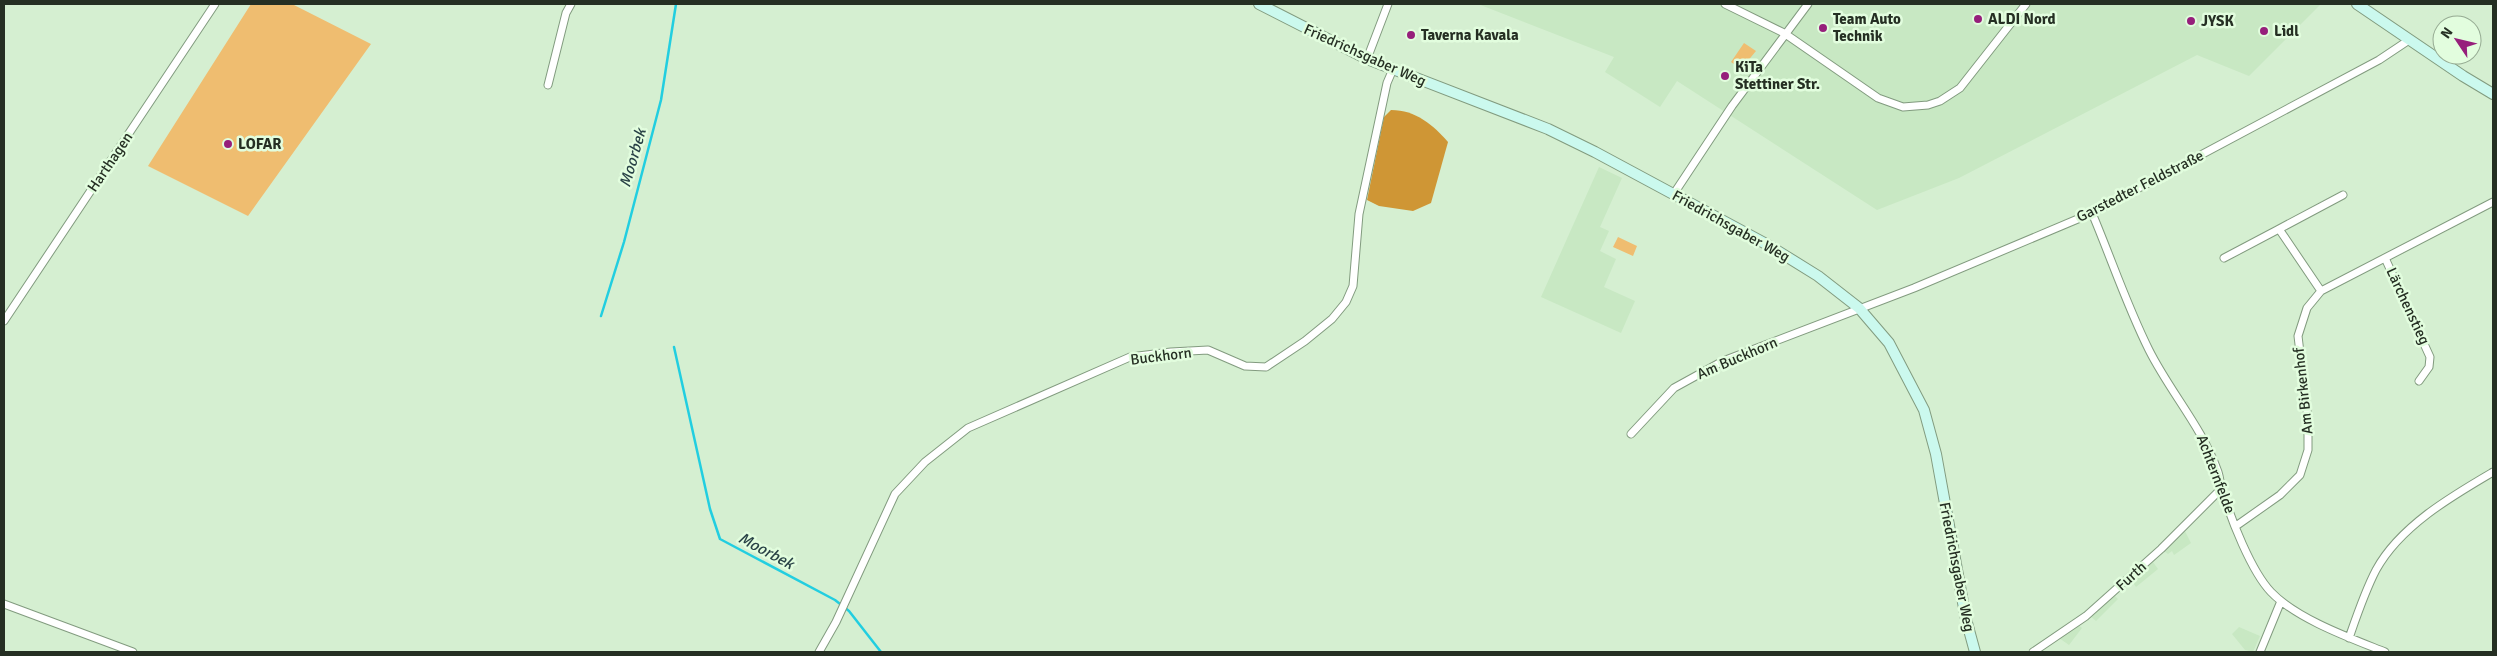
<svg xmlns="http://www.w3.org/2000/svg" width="2497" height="656" font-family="Signika,sans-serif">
<rect width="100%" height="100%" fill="#d5efd1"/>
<path fill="#c8e8c3" d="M1478,4H2321L2249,76L2197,55L1959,178L1877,210L1677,81L1660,107L1605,72L1614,57Z
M1599,167L1622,178L1600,227L1609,231L1600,251L1616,259L1604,287L1635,301L1621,333L1541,297Z
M2185,531L2191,543L2174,555L2172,551L2168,554L2164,551Z
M2153,562L2158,569L2136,587L2131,580Z
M2113,594L2118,599L2096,621L2089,615Z
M2077,624L2082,628L2069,645L2059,638Z
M2239,627L2260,636L2253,652L2245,650L2232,634Z"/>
<path fill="#efbd70" d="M251,4H292L371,44L248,216L148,166Z
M1744,43L1756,51L1741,69L1731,62Z
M1618,237L1637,246L1633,256L1613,247Z"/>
<path fill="#cf9635" d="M1391,110C1416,110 1433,125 1448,142L1431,203L1413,211L1379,206L1367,200L1384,117Z"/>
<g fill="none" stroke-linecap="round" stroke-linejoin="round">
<path stroke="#22cee0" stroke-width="2.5" d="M601,316L624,242L661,100L676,4
M674,347L710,509L720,539L835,600L849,611L881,652"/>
<defs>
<path id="street" d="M1725,4L1784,33L1878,98L1903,107L1928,105L1940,101L1960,88L2026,4
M1367,59L1388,4
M548,85L566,13L571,4
M1673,195L1732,106L1808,4
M2092,213C2111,258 2127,306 2149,350C2170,392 2202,427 2218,472C2220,478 2220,484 2222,490C2231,519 2251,571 2271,592C2297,619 2350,638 2385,652
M2224,258L2279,229
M2385,258L2430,357L2429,367L2419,381
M2321,291L2279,229L2343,195
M4,321L215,4
M1631,434L1674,388L1723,361L1914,288L2092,213L2379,60L2409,40
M2236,526L2280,495L2300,475L2308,450V419L2298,336L2307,308L2321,291L2493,202
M4,604L133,652
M2349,638C2357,615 2365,591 2376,570C2400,526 2452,496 2493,472
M819,652L836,622L895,494L925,462L968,428L1130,357L1171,352L1208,350L1245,366L1266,367L1305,341L1332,319L1346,302L1353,286L1359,214L1387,83L1393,69
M2033,652L2086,616L2161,549L2221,489
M2260,652L2281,601"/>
<path id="secondary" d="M1259,4L1367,59L1548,129L1595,152L1768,245L1818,276L1859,308L1889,343L1924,410L1936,454L1966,619L1975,652
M2357,4L2463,76L2493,94"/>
</defs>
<use href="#street" stroke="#829b7f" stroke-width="9"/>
<use href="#secondary" stroke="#829b7f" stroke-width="12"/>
<use href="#street" stroke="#fff" stroke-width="7"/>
<use href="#secondary" stroke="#cbf9ee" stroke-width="10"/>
</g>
<g fill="#961f7b" stroke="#e2fdde" stroke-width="2">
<circle cx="1978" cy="19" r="5"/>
<circle cx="2191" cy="21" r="5"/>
<circle cx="1823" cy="28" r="5"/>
<circle cx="2264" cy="31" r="5"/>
<circle cx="1411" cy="35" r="5"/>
<circle cx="1725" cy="76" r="5"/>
<circle cx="228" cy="144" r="5"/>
</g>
<g text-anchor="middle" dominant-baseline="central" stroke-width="5" stroke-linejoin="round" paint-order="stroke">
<g font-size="15" font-weight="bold" fill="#252f23" stroke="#e2fdde" text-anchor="start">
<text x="1833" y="19">Team Auto<tspan x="1833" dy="17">Technik</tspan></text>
<text x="1988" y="19">ALDI Nord</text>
<text x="2201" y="21">JYSK</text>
<text x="2274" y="31">Lidl</text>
<text x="1421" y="35">Taverna Kavala</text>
<text x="1735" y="67">KiTa<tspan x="1735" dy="17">Stettiner Str.</tspan></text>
<text x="238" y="144">LOFAR</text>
</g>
<g font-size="15" fill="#252f23" stroke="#e2fdde">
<text transform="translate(1365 55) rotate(24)">Friedrichsgaber Weg</text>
<text transform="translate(110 162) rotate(-56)">Harthagen</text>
<text transform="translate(2140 186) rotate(-27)">Garstedter Feldstraße</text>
<text transform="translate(1731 226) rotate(29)">Friedrichsgaber Weg</text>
<text transform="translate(2408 306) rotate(65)">Lärchenstieg</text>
<text transform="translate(1161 356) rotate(-7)">Buckhorn</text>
<text transform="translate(1737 358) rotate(-23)">Am Buckhorn</text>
<text transform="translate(2303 391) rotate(-96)">Am Birkenhof</text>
<text transform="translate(2216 474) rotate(69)">Achternfelde</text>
<text transform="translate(1957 567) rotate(79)">Friedrichsgaber Weg</text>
<text transform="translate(2131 576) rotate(-42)">Furth</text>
</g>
<g font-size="16" font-style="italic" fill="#294246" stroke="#e2fdde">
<text transform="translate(633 158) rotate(-74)">Moorbek</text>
<text transform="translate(766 551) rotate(28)">Moorbek</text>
</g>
</g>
<rect width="2497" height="656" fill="none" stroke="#252f23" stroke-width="10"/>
<g transform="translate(2457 40) rotate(305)"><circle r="24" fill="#e2fdde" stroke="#96ab93"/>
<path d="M0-4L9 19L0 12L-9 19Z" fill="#961f7b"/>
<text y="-8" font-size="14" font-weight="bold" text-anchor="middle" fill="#252f23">N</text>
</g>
</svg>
